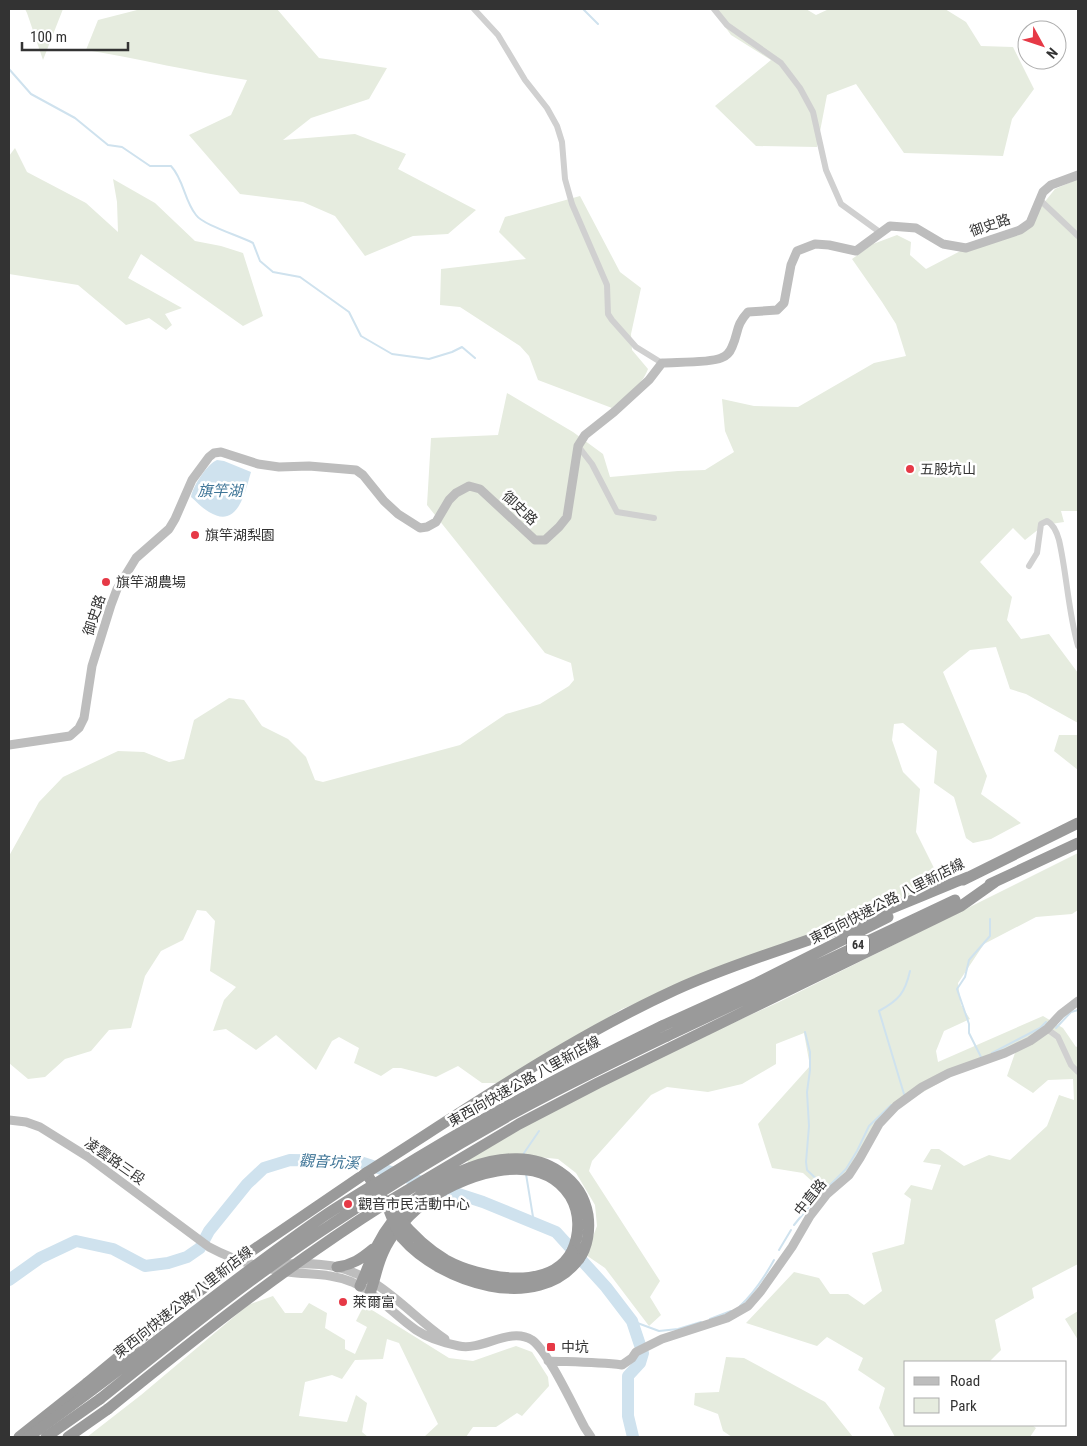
<svg xmlns="http://www.w3.org/2000/svg" width="1087" height="1446" font-family="'Roboto Condensed','Noto Sans TC',sans-serif">
<rect width="100%" height="100%" fill="#fff"/>
<path fill="#e6ecdf" d="M25,9H63L43,60L27,13Z
M141,9H277L319,58L387,68L369,99L311,118L283,140L355,134L406,154L398,169L476,210L448,234L413,236L365,256L335,216L303,202L240,194L189,135L231,115L247,80C193,72 140,59 86,50L98,20Z
M712,9H806L816,15L829,9H945L966,22L981,46L1013,47L1034,89L1012,119L1003,156L904,153L856,84L827,95L817,147L756,146L715,106L771,60L731,35Z
M15,148L27,172L86,203L118,232L117,202L113,179L155,203L195,241L221,246L243,253L263,316L243,326L141,254L128,278L182,308L165,314L172,325L166,330L149,318L126,325L78,285L9,274V156Z
M1078,179V515L1077,511H1061L1064,522L1044,525L1025,540L1013,528L980,562L1012,597L1007,620L1021,639L1049,634L1078,673V723L1026,694L1010,689L996,647L970,650L943,672L987,776L981,794L1021,823L991,839L973,843L966,838L954,797L934,783L937,751L903,723L894,724L892,740L903,772L920,789L916,832L941,882L622,1009L501,1083H482L458,1066L436,1077L401,1068H393L381,1076L354,1063L359,1048L339,1037L332,1041L316,1070L276,1035L256,1050L226,1029L213,1031L224,1000L236,987L210,971L215,921L206,911L197,910L183,940L161,951L145,976L131,1028L109,1030L91,1051L65,1059L45,1077L28,1079L9,1063V856L39,802L63,777L118,751L144,752L169,762L184,759L194,720L229,698L244,700L262,726L288,739L306,757L315,780L323,782L460,745L506,714L540,704L569,686L574,680L571,663L545,653L427,505L431,438L498,435L507,393L573,432L603,454L610,477L678,471L705,470L734,452L725,431L722,399L754,406L798,407L874,363L906,356L896,324L882,302L852,259L873,244L897,235L911,242L910,255L926,269L970,246L1028,228L1039,209L1055,189Z
M580,196L620,272L641,288L631,334L632,350L648,369C642,386 625,396 612,408L538,380L529,356L520,346L460,307L440,305L441,269L526,259L499,232L505,217Z
M1059,735H1078V770L1054,751Z
M1078,853V910L1072,914L1036,917L984,944L958,983L961,1005L970,1019L944,1031L936,1051L938,1062L1043,1016L1063,1028L1076,1047L1078,1046V1264L1032,1288L1034,1298L995,1320L1001,1350L989,1362H906V1425H1032L1036,1428L1030,1437H895L879,1408L885,1388L858,1370L863,1358L827,1337L817,1346L746,1323L794,1272L819,1278L830,1294H848L864,1305L882,1291L872,1253L904,1244L911,1199L904,1194L911,1185L932,1190L941,1165L923,1162L931,1149H939L964,1166L989,1155L1010,1160L1047,1126L1059,1095L1074,1100L1073,1079L1048,1080L1033,1093L1007,1076L1015,1053L958,1072L904,1103L877,1129L858,1166L827,1195L803,1173L772,1168L758,1124L810,1066L804,1033L776,1044V1064L742,1084L708,1092L667,1087L651,1095L592,1161L589,1171L660,1281L650,1297L661,1315L649,1326L605,1268L586,1255L597,1226L595,1205L576,1173L558,1159L518,1155L468,1162L464,1156L653,1059L779,1002Z
M273,1296L285,1313H302L309,1303L327,1313L325,1328L345,1340V1349L355,1354L367,1327L356,1321L364,1305L449,1358L473,1361L516,1346L532,1352L548,1377L549,1386L522,1416L517,1413L496,1427H473L466,1437H424L438,1424L399,1343L387,1339L383,1359L355,1360L342,1379L332,1375L305,1382L299,1416L347,1422L356,1395L367,1403L362,1432L368,1437H87L141,1395L248,1305Z
M1078,1311V1340L1065,1319Z
M726,1357L744,1358L825,1402L853,1437H732L723,1431L718,1414L694,1405L695,1393L719,1392Z"/>
<path fill="#cfe2ee" d="M217,460L224,461L251,472C245,492 238,530 209,512C202,508 197,502 191,497C193,486 207,464 217,460Z"/>
<g fill="none" stroke-linecap="round" stroke-linejoin="round">
<path stroke="#cfe2ee" stroke-width="2" d="M583,9L598,24
M9,69L31,94L75,118L108,145L122,147L150,166H171C184,180 184,200 196,215C203,225 240,236 253,243L260,261L273,272L300,277L349,312L361,336L392,354L429,359L452,352L462,347L475,358
M1056,1028L1071,1012L1078,1010
M805,1032L810,1052V1070L807,1092L809,1126L806,1162L807,1170L826,1188
M992,1053L1040,1028L1046,1022
M981,1057L969,1033V1024L957,989L965,977L969,960L990,936V919
M904,1094L879,1011C899,1000 905,993 910,971
M524,1156V1153L539,1131
M526,1174L534,1223
M826,1189L846,1169L857,1151L869,1126L891,1105
M794,1225L807,1209L823,1193
M779,1250L791,1230
M740,1306C754,1293 764,1278 774,1260
M710,1319L731,1311
M632,1321L659,1331L678,1329L701,1322"/>
<path stroke="#cfe2ee" stroke-width="12" d="M9,1280L40,1258L76,1241L113,1249L145,1266L168,1263L187,1257L200,1248L209,1231L247,1184L264,1168L290,1160L357,1161L483,1202L556,1232L606,1287L632,1321L640,1345
M633,1437L628,1416V1376L640,1363L643,1353"/>
<path stroke="#d0d0d0" stroke-width="6" d="M474,9L498,35L525,80L547,108L557,126L562,142L565,179L572,204L607,285L608,314L612,320L636,347L662,363
M714,9L727,25L781,63L800,88L813,112L826,170L841,204L881,233
M1040,200L1078,236
M578,446L592,464L617,512L654,518
M1029,566L1037,553L1041,524L1047,521C1053,524 1057,533 1059,540C1067,575 1068,611 1078,646
M1047,1029L1058,1037L1071,1065L1078,1072"/>
<path stroke="#bdbdbd" stroke-width="9" d="M9,745L70,736L79,728L84,718L92,666L111,605L117,589L136,558L169,529L175,519L192,480L209,457L214,453L221,452L258,464L279,467L309,466L356,470L363,475L384,501L398,514L420,528L427,527L436,522L449,500L456,493L469,486L480,489L535,540H545L559,527L567,517L578,446L585,435L614,412L649,380L662,363C676,362 710,363 721,358C727,356 730,352 732,347C739,332 735,326 748,312L777,310L784,303L791,265L797,251L815,244L829,245L856,251L890,226L916,228L943,244L966,248L1020,230L1030,223L1043,192L1051,185L1078,175
M9,1120L26,1122L40,1127L88,1157L209,1247C233,1260 261,1268 288,1272C310,1275 331,1273 352,1282C376,1293 394,1315 416,1330C428,1338 444,1343 459,1346C483,1351 510,1326 532,1340C548,1351 575,1410 585,1428L591,1437
M272,1264C293,1264 316,1262 337,1267C381,1277 410,1315 445,1339
M548,1361C573,1362 597,1362 622,1365L632,1358L636,1352L662,1339L727,1318L748,1306L761,1291L792,1247L810,1216L827,1194L849,1175L860,1158L879,1124L896,1106L922,1087L949,1073L1005,1053L1030,1041L1047,1029L1061,1014L1078,1001"/>
<path stroke="#9a9a9a" stroke-width="11" d="M968,877C926,894 884,912 842,928C786,949 729,965 675,990C566,1040 467,1109 366,1173L386,1203L519,1124L598,1083L961,906L995,882
M963,880L1078,823
M990,884L1078,843
M662,1026L757,983L888,917
M667,1036L955,900
M337,1267C352,1265 361,1259 373,1249
M360,1286C371,1262 374,1245 392,1222C426,1180 509,1136 560,1172C575,1182 585,1197 588,1215C590,1229 588,1247 579,1259
M370,1293C375,1280 377,1266 383,1253C390,1236 406,1218 420,1206C457,1176 538,1146 570,1196C580,1213 580,1233 572,1251
M19,1437L87,1383
M46,1437L100,1399
M68,1437L108,1409"/>
<path stroke="#9a9a9a" stroke-width="11" d="M386,1203C391,1214 395,1229 402,1238C441,1283 538,1314 579,1259
M397,1216C410,1232 427,1249 446,1260C479,1278 550,1293 572,1251
M87,1383L179,1307L253,1250L366,1173
M100,1399C176,1338 251,1277 332,1224C390,1185 451,1148 512,1114C563,1086 615,1061 667,1036
M108,1409C198,1336 288,1265 386,1203
M28,1437C129,1366 222,1286 324,1216C345,1202 367,1189 388,1176C477,1120 568,1072 662,1026"/>
</g>
<g fill="#e63946" stroke="#fff" stroke-width="2">
<circle cx="910" cy="469" r="5"/>
<circle cx="195" cy="535" r="5"/>
<circle cx="106" cy="582" r="5"/>
<circle cx="348" cy="1204" r="5"/>
<circle cx="343" cy="1302" r="5"/>
<rect x="546" y="1342" width="10" height="10" rx="2.5"/>
</g>
<g text-anchor="middle" dominant-baseline="central" stroke-width="5" stroke-linejoin="round" paint-order="stroke">
<rect fill="#fff" stroke="#707070" stroke-width="1" x="847" y="935.5" width="22" height="19" rx="4"/>
<g font-size="12" font-weight="bold" fill="#333">
<text x="858" y="945">64</text>
</g>
<g font-size="14" fill="#333" stroke="#fff">
<text transform="translate(990 225) rotate(-19)">御史路</text>
<text transform="translate(520 508) rotate(43)">御史路</text>
<text transform="translate(94 615) rotate(-72)">御史路</text>
<text transform="translate(887 901) rotate(-27)">東西向快速公路 八里新店線</text>
<text transform="translate(524 1081) rotate(-29)">東西向快速公路 八里新店線</text>
<text transform="translate(115 1161) rotate(35)">凌雲路三段</text>
<text transform="translate(810 1197) rotate(-51)">中直路</text>
<text transform="translate(183 1302) rotate(-38)">東西向快速公路 八里新店線</text>
</g>
<g font-size="14" fill="#333" stroke="#fff" text-anchor="start">
<text x="920" y="469">五股坑山</text>
<text x="205" y="535">旗竿湖梨園</text>
<text x="116" y="582">旗竿湖農場</text>
<text x="358" y="1204">觀音市民活動中心</text>
<text x="353" y="1302">萊爾富</text>
<text x="561" y="1347">中坑</text>
</g>
<g font-size="15" font-style="italic" fill="#3f7597" stroke="#fff">
<text x="220" y="491">旗竿湖</text>
<text transform="translate(329 1162) rotate(3)">觀音坑溪</text>
</g>
</g>
<rect width="1087" height="1446" fill="none" stroke="#333333" stroke-width="20"/>
<rect x="904" y="1361" width="162" height="65" fill="#ffffff" stroke="#adadad"/>
<rect x="914" y="1377" width="25" height="8" fill="#bdbdbd" stroke="#adadad"/>
<text x="950" y="1386" font-size="15" fill="#333333">Road</text>
<rect x="914" y="1398" width="25" height="15" fill="#e6ecdf" stroke="#adadad"/>
<text x="950" y="1411" font-size="15" fill="#333333">Park</text>
<g transform="translate(1042 45) rotate(130)"><circle r="24" fill="#ffffff" stroke="#adadad"/>
<path d="M0-4L9 19L0 12L-9 19Z" fill="#e63946"/>
<text y="-8" font-size="14" font-weight="bold" text-anchor="middle" fill="#333333">N</text>
</g>
<path d="M22 42v8h106v-8" fill="none" stroke="#333333" stroke-width="2.5"/>
<text x="30" y="42" font-size="15" fill="#333333" stroke="#ffffff" stroke-width="4" paint-order="stroke">100 m</text>
</svg>
